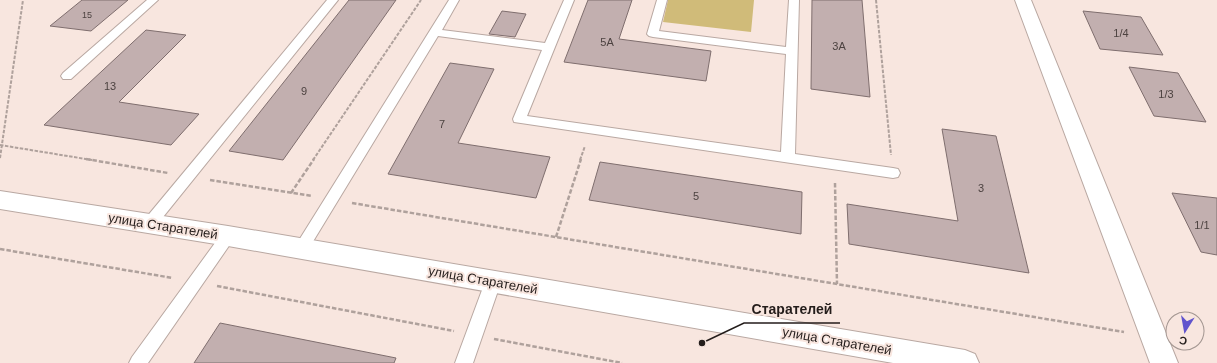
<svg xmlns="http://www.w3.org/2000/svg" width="1217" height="363" font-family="Helvetica,sans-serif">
<rect width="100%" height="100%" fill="#f8e6df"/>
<path fill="#d0bb79" d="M668,0H754L751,32L663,22Z"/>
<path fill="#c2afaf" stroke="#7f6e6e" d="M82,0H128L91,31L50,26Z
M349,0H396L283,160L229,151Z
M588,0H632L619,39L711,51L706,81L564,62Z
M812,0H862L870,97L811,89Z
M502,11L526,14L515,37L489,34Z
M1083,11L1141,17L1163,55L1100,49Z
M146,30L186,35L119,102L199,114L171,145L44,125Z
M450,63L494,69L458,143L550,157L536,198L388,174Z
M1129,67L1178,73L1206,122L1154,116Z
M942,129L996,136L1029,273L849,244L847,204L958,221Z
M600,162L802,192L801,234L589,200Z
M1172,193L1217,198V255L1201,252Z
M220,323L396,358L394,363H194Z"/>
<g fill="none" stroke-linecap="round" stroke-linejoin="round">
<defs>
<path id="service" d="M147,0H158L71,79H63L61,76L63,73Z
M327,0H338L155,227L150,229L145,227L143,223L145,219Z
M449,0H459L442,30L545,43L564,0H574L527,116L781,152L786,54L653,37L649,36L647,34L657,0H667L659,31L786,47L789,0H799L795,154L893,168L898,169L900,173L898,177L893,178L514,122L513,119L542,50L438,36L306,253L301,255L296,253L293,249L296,245Z
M228,230L233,232L235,236L233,240L148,363H129L132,357L223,232Z
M493,275L499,277L501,282L473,363H455L485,282L487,277Z"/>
<path id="minor" d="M1015,0H1031L1178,363H1150Z
M0,191L228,226L965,350L975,354L979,363H893L228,246L0,209Z"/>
</defs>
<use href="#service" stroke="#b9a8a2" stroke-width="2"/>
<use href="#minor" stroke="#b9a8a2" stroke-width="2"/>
<path stroke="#afa19c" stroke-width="2" stroke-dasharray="3.5 1.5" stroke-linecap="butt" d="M876,0L891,155
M0,145L92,160
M0,158L23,0
M313,160L421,0
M580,160L585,146"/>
<path stroke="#afa19c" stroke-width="2.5" stroke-dasharray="4.5 2" stroke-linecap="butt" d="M86,159L168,173
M210,180L312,196
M835,183L837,284
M291,193L314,159
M352,203L1124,332
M556,237L581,159
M0,249L173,278
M217,286L454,331
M494,339L622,363"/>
<use href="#service" fill="#fff" fill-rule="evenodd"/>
<use href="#minor" fill="#fff" fill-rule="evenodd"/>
</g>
<g text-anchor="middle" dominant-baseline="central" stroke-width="4" stroke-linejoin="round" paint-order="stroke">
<g font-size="9" fill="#4c4240">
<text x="87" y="15">15</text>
</g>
<g font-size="11" fill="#4c4240">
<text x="1121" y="33">1/4</text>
<text x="607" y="42">5А</text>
<text x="839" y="46">3А</text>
<text x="110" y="86">13</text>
<text x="304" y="91">9</text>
<text x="1166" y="94">1/3</text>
<text x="442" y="124">7</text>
<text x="981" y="188">3</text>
<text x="696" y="196">5</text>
<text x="1202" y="225">1/1</text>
</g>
<g font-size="13" fill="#241d1b" stroke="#f8e6df">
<text transform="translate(163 226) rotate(9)">улица Старателей</text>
<text transform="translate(483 280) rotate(10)">улица Старателей</text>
<text transform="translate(837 341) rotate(10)">улица Старателей</text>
</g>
</g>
<path fill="none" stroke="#241d1b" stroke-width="1.5" d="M702 343L744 323H840"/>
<circle fill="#241d1b" stroke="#f8e6df" stroke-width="1.5" cx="702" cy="343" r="4"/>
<g font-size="14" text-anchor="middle" font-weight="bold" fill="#241d1b" stroke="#f8e6df" stroke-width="4" stroke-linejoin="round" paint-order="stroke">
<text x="792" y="314">Старателей</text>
</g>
<g transform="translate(1185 331) rotate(191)"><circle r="19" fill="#f8e6df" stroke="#a39691"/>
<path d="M0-3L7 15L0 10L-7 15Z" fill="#6154cd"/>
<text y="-6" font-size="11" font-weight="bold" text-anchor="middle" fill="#241d1b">С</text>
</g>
</svg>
